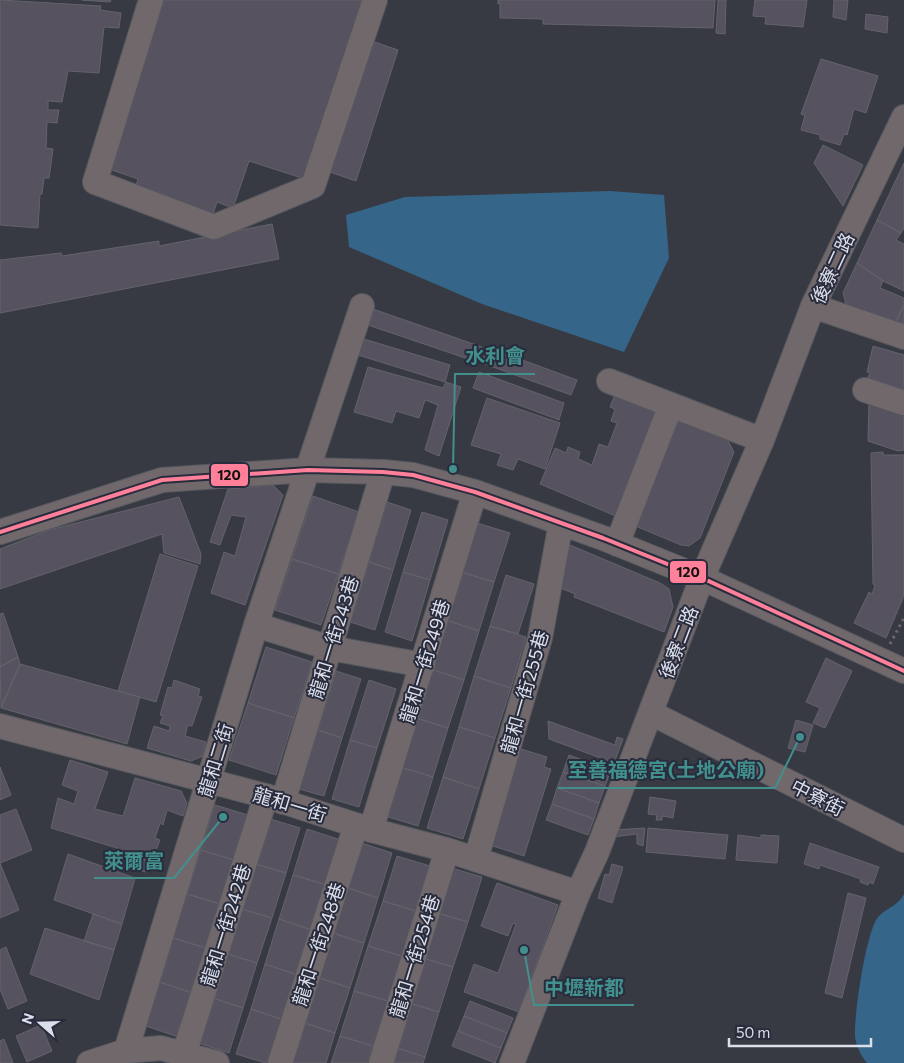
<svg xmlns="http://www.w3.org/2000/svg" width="904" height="1063" font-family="Commissioner,'Noto Sans TC',sans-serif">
<rect width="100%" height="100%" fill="#373a42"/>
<path fill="#356589" d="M610,191L664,195L669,258L624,352L482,304L349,247L346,215L405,197Z
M904,894V1063H867C861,1056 855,1044 855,1035C854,1014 866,932 878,917C886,908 898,906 904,894Z"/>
<path fill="#56525f" stroke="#64636b" d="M0,0L101,6L100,10L121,13L119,28L104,27L99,73L68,71L62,102L48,101V110H59L57,123L47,122L46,148L53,149L49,178H44L42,194H40L38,228L0,225Z
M82,0H111L110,2Z
M153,0H362L305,179L249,161L233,208L217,202L212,217L134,193L138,179L100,166Z
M498,0H715L713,28L543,24V19L500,18V3L498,4Z
M718,0H726L725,34L716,33Z
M755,0H807L803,27L765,24L766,17L753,16Z
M834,0H848L846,20L833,17Z
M866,14L888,17L887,33L865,29Z
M369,40L398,50L356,181L327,171Z
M821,59L878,76L866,113L854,109L847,135L844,134L840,145L820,139V135L801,130L805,115L801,114Z
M823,145L863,165L843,206L814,163Z
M904,163V228L901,233L877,220Z
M877,220L901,233L896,240L904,244V291L883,281L857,263Z
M272,224L279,259L0,313V260L61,253L62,256L159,241V246Z
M857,263L883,281L880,288L904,298V305L895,323L847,308L843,293Z
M904,305V326L895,323Z
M373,309L482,347L477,362L368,325Z
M364,339L450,365L445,382L358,355Z
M873,346L904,355V395L866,382L870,373L867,372Z
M487,347L577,380L571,395L482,363Z
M368,367L443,388L446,382L461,387L439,456L425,450L438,405L425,400L419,418L396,411L392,423L354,412Z
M479,372L564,403L559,420L473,388Z
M616,392L658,412L618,517L540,484L555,448L566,453L568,447L580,452L578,459L592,465L599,444L608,447L617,423L611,421L615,409L610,407Z
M487,398L560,423L545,469L518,459L513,470L497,465L501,454L471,445Z
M869,404L904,414V450L898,451L868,441Z
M674,418L726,437L734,452L700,538L689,546L681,545L633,525Z
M883,452V455H904V586L903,598L886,638L854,623L869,592L872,594L875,586L873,584L871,453Z
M273,485L283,495L245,605L211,593L224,552L235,556L246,517L231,515L220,545L210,542L228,489Z
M313,496L359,512L338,574L292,559Z
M179,497L201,554L200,564L164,553L162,534L0,589V549L49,530Z
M387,502L411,510L393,570L369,562Z
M422,512L448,520L430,580L403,572Z
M477,523L510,533L494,582L461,572Z
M551,537L660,583L669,589L673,607L664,632L574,597L575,594L548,583Z
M160,554L198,566L156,702L118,691Z
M292,559L338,574L321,625L275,610Z
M369,562L393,570L375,630L350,622Z
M403,572L430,580L412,641L385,632Z
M461,572L494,582L479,631L446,620Z
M506,575L534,584L518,634L490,626Z
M3,613L18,657L0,667V614Z
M446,620L479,631L464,680L431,669Z
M490,626L526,637L511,688L474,676Z
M266,647L312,662L294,718L248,703Z
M18,657L20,664L1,708L0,667Z
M826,658L852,671L825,728L813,723L820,708L806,702Z
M20,664L140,697L127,744L1,708Z
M431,669L464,680L448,728L416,718Z
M336,671L361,679L342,738L318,730Z
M474,676L511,688L495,738L459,727Z
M174,680L200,689L198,696L202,697L192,726L188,725L185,736L206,742L203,756L191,761L147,748L154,726L169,731L170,726L160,723L163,716L160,715L168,687L172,688Z
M369,680L396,689L377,748L350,740Z
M248,703L294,718L276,775L229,760Z
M416,718L448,728L433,777L400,767Z
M796,720L813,725L805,752L788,748Z
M548,721L615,745L617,737L623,739L614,763L549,739Z
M459,727L495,738L479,789L443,777Z
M318,730L342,738L324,796L299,789Z
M350,740L377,748L359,807L332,799Z
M521,749L547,757L544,767L551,769L524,856L490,845Z
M569,755L611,770L605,786L563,772Z
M70,760L108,772L95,809L123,816L135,778L181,791L187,803L183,816L167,810L163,825L160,823L155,838L160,840L156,850L153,849L151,855L155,856L151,867L148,866L146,872L113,864L117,848L51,828L58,798L74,804L78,791L62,785Z
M0,767L11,795L0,800Z
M400,767L433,777L418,826L385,816Z
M563,772L605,786L599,803L557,788Z
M443,777L479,789L463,839L427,828Z
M557,788L599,803L594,819L552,804Z
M650,797L676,801L673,818L662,816V820H656L657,815L648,814Z
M552,804L594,819L588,835L546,820Z
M215,805L248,815L234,860L201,850Z
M16,809L32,850L0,863V815Z
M267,818L300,828L286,873L252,863Z
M645,828L643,846L637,844V834L613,837V830Z
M648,828L728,835L725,859L646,852Z
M307,829L341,840L327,885L293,875Z
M738,835L761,838V835L779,836L777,863L736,860Z
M359,842L392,853L378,898L345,887Z
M810,843L879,867L873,884L869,882L868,885L860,882L861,879L820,865L819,869L804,864Z
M201,850L234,860L220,904L187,894Z
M68,854L135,878L122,924L54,900Z
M397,856L430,866L416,911L383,901Z
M0,863L19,910L0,918Z
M252,863L286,873L272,918L238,908Z
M612,864L623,867L612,903L598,898L605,874L609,875Z
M448,867L482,877L468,922L434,912Z
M293,875L327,885L312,930L279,919Z
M497,883L558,905L519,1012L464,992L474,964L498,973L516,924L513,923L508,936L481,926Z
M345,887L378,898L364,943L330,932Z
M848,893L866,898L842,998L825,993Z
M187,894L220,904L206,948L173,938Z
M383,901L416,911L402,956L368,946Z
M238,908L272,918L257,963L224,953Z
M434,912L468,922L453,967L420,957Z
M93,914L122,924L114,950L84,941Z
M279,919L312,930L298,975L265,964Z
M45,928L114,950L99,1000L30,974Z
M330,932L364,943L350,988L316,977Z
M173,938L206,948L192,993L160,982Z
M368,946L402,956L388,1001L354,991Z
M6,947L27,1001L8,1009L0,989V950Z
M224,953L257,963L243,1008L210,997Z
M420,957L453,967L439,1012L406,1002Z
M265,964L298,975L284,1020L251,1009Z
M316,977L350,988L335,1033L302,1022Z
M160,982L192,993L178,1037L146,1026Z
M354,991L388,1001L373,1046L340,1036Z
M210,997L243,1008L229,1053L195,1042Z
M470,1001L513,1018L507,1033L464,1016Z
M406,1002L439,1012L425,1057L391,1046Z
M251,1009L284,1020L270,1063H265L236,1054Z
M464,1016L507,1033L501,1048L458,1031Z
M302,1022L335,1033L326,1063H289Z
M41,1025L52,1051L27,1062L16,1036Z
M458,1031L501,1048L495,1063L452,1046Z
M340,1036L373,1046L368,1063H331Z
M4,1039L13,1063H0V1041Z
M391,1046L425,1057L423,1063H386Z"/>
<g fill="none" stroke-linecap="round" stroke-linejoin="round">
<defs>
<path id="minor" d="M151,0L95,182L214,227L313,186L375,0
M813,306L904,337
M609,381L762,440
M865,390L904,403
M0,532L162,480L308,470L383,472L413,475L475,492L603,538L702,578L904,671
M617,544L671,405
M256,625L330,648L423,665
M651,713L904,840
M0,726L266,796L371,830L447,850L578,893
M283,802L383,472
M371,830L475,492
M476,859L540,638L561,523
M126,1051L256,625L362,306
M184,1054L266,796
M89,1063L126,1051L161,1048L217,1063
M280,1063L356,825
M381,1063L447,850
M512,1063L578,893L597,852L702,578L762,440L813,306L904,117"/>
</defs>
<use href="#minor" stroke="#56595f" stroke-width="26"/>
<path stroke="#6d686d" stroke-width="3" stroke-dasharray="2.5 4" stroke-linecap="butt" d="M890,644L904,618"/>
<use href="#minor" stroke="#71686b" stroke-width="24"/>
<defs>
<path id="bus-1" d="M0,532L162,480L308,470L383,472L413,475L475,492L603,538L702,578L904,671"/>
</defs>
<use href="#bus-1" stroke="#282c3d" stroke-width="8"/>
<use href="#bus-1" stroke="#ff8098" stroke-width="4"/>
</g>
<g text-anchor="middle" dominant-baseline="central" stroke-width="4" stroke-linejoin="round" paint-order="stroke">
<g font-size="19" fill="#dcdfea" stroke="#282c3d">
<text transform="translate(832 268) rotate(-65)">後寮二路</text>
<text transform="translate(333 637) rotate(-73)">龍和一街243巷</text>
<text transform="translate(678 642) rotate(-69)">後寮二路</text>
<text transform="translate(424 661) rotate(-73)">龍和一街249巷</text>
<text transform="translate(524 692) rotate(-74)">龍和一街255巷</text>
<text transform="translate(215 760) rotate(-73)">龍和二街</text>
<text transform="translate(818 797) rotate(27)">中寮街</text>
<text transform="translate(290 804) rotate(17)">龍和一街</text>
<text transform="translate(225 925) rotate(-73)">龍和一街242巷</text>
<text transform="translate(318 944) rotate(-72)">龍和一街248巷</text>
<text transform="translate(414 956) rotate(-73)">龍和一街254巷</text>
</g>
</g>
<path fill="none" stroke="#42908d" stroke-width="2" d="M453 469L455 374H535M800 737L775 788H558M223 817L174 878H94M524 950L534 1005H634"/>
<g fill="#42908d" stroke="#282c3d" stroke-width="2">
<circle cx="453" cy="469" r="5"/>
<circle cx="800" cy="737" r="5"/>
<circle cx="223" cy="817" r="5"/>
<circle cx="524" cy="950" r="5"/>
</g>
<g font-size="20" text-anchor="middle" font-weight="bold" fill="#42908d" stroke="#282c3d" stroke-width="4" stroke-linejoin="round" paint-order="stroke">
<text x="495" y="363">水利會</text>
<text x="666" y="777">至善福德宮(土地公廟)</text>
<text x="134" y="868">萊爾富</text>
<text x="584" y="995">中壢新都</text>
</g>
<g stroke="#282c3d" stroke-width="2">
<rect x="210" y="463" width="39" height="24" rx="5" fill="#ff8098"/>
<rect x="669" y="560" width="38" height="24" rx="5" fill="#ff8098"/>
</g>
<g font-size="14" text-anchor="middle" font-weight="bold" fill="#111">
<text x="229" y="480">120</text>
<text x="688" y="577">120</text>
</g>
<g transform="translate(40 1023) rotate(290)" stroke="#282c3d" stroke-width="4" paint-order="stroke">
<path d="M0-4L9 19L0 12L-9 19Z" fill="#dcdfea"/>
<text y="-8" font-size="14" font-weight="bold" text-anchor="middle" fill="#dcdfea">N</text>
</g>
<path d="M729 1038v8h142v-8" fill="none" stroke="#dcdfea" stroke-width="2.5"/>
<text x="736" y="1038" font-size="15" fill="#dcdfea" stroke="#282c3d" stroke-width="4" paint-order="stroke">50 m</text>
</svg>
